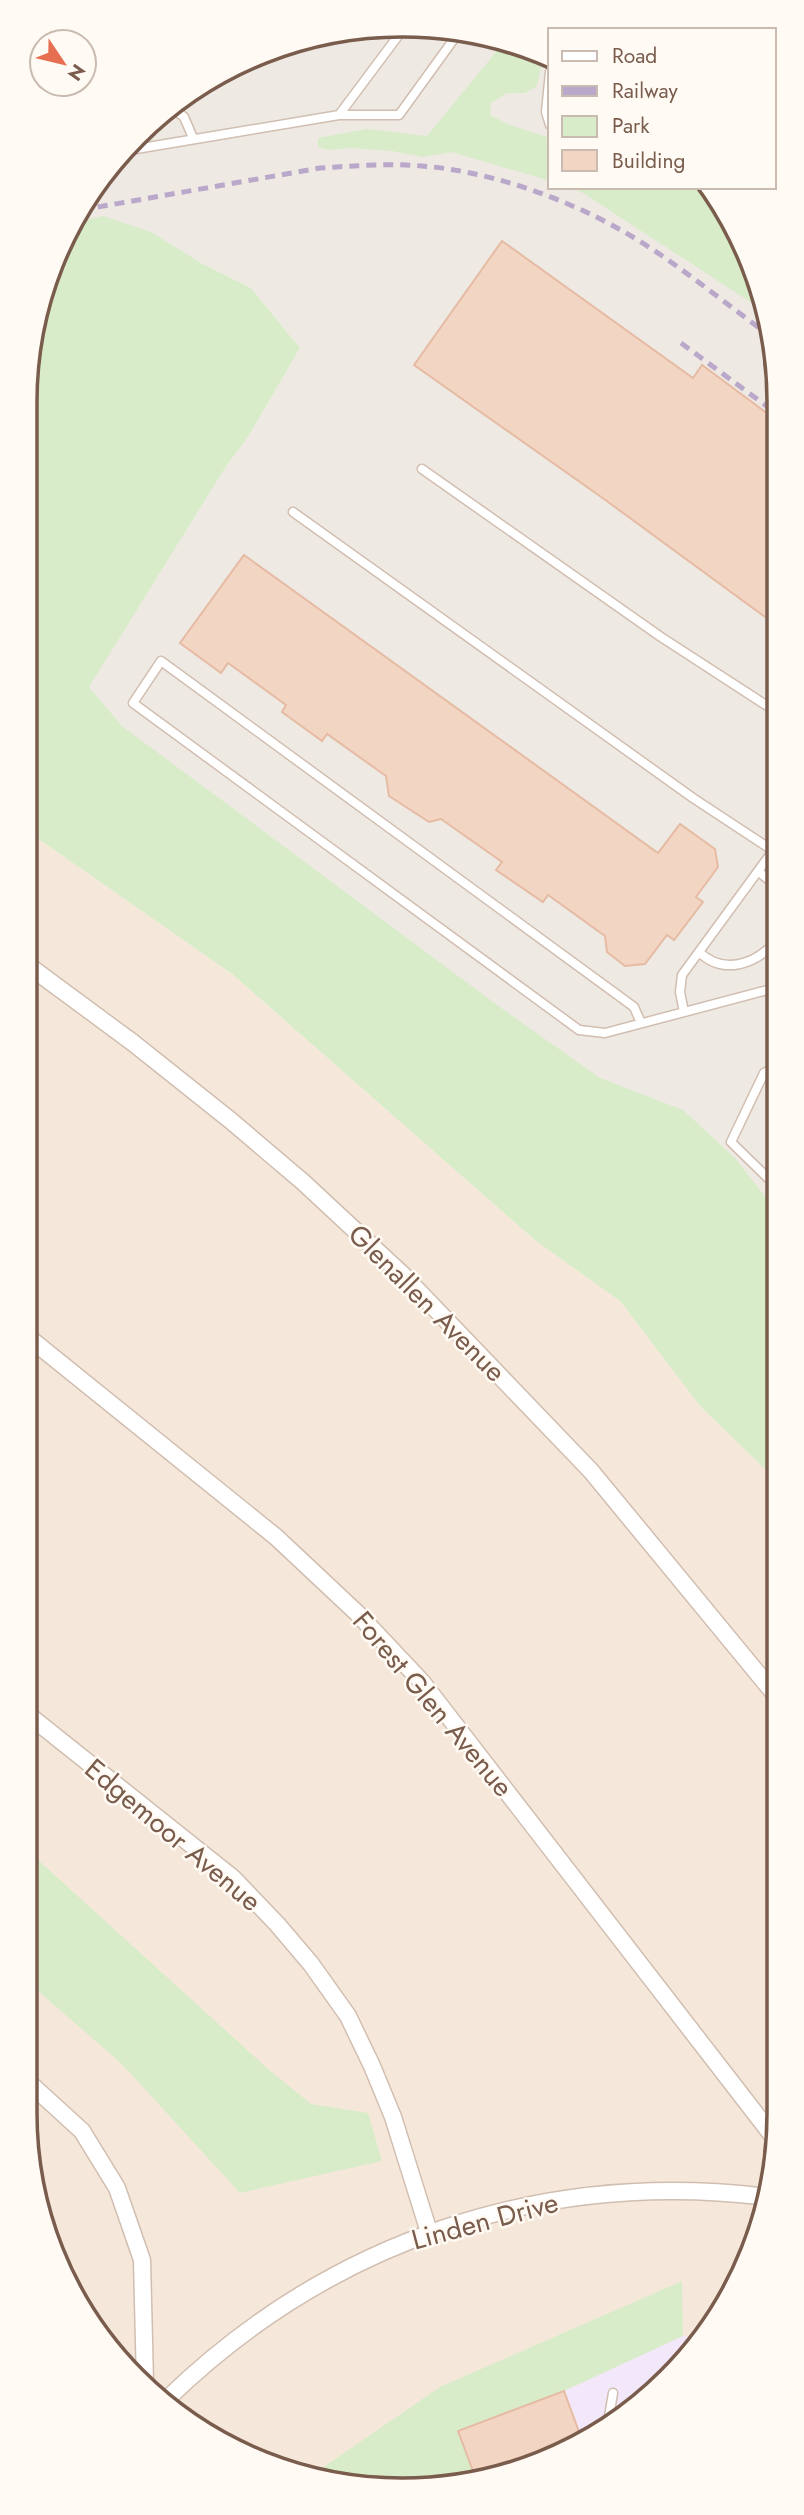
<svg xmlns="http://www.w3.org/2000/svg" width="804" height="2515" font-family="Jost,sans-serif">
<rect width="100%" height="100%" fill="#fdf6ec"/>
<path fill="#f5e8da" d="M30,833L232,974L536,1241L620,1301L700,1406L774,1478L772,2187L716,2323L612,2427L353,2487L235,2451L118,2362L53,2257L25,2113Z"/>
<path fill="#efe9e4" d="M329,32H476L550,60V187H706L741,235L776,352L774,1284L122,726L88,687L225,468L248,437L300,348L251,288L201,263L76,222L88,192L193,88Z"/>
<path fill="#f3e8fa" d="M683,2336L700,2339L612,2427L499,2478L472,2480L458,2431Z"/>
<path fill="#d8ecc9" d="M501,41L543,57L537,86L525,93H507L491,103L490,115L510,125L550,138V181L452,152L423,157L392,151L351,148L329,150L318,147V138L367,129L427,136L500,47Z
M567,187H706L741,235L764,311L583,193Z
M103,216L151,232L201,263L251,288L300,348L248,437L225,468L89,687L122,726L504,1010L600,1078L683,1110L736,1159L774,1208V1478L700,1406L620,1301L536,1241L232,974L30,833L32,328L76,222Z
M26,1849L268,2069L311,2104L368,2113L382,2161L240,2193L120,2062L25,1980Z
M682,2281L683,2336L564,2391L458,2431L476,2479L353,2487L312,2475L440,2387Z"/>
<path fill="#f3d5c3" stroke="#e6bba3" stroke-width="2" d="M502,241L693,378L702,365L776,420V625L604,499L414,365Z
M244,555L658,853L680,824L715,849L718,867L696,897L703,902L674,940L667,935L645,964L625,966L607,952L605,936L548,895L543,902L496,870L502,862L441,819L429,822L389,796L386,776L327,734L322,741L282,712L286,705L228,663L221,673L180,643Z
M564,2391L582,2440L499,2478L476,2479L458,2431Z"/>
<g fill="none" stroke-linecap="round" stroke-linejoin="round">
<defs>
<path id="service" d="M401,32L339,115H399L459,32
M550,72L546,112L550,125
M172,108L184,117L193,138
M130,150L339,115
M422,469L661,637L775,711
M293,512L693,798L775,852
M759,872L775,885
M699,952C723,975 755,965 775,942
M684,1012L680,992L682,975L772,852
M641,1023L634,1007L161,661L133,703L579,1030L605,1033L775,988
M774,1184L731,1142L764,1073L775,1068
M607,2429L613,2393"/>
<path id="minor" d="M29,966L132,1042L230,1120L303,1182L402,1274L591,1471L773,1692
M28,1337L276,1537L357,1613L422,1682L772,2135
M26,1713L233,1878L277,1924L311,1964L348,2016L372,2066L393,2117L429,2232
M25,2079L82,2131L117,2188L142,2260L145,2383
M167,2399C330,2241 542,2169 768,2197"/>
</defs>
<use href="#service" stroke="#d1beb0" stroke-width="11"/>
<use href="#minor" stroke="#d1beb0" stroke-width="19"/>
<use href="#service" stroke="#fff" stroke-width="8"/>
<use href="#minor" stroke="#fff" stroke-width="16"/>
<path stroke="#b9a8c9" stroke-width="5" stroke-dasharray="10 7" stroke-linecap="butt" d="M81,210L320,168C354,166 388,163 422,166C488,171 562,197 619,229C673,259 721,301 772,337
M681,343L776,413"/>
</g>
<g text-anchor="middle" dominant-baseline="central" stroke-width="5" stroke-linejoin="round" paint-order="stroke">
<g font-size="28" fill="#7a5c4d" stroke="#fffaf3">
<text transform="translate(427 1303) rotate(45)">Glenallen Avenue</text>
<text transform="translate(433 1704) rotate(50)">Forest Glen Avenue</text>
<text transform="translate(173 1835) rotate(40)">Edgemoor Avenue</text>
<text transform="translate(485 2221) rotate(-15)">Linden Drive</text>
</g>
</g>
<path d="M0 0H804V2515H0ZM402 37H402A365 365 0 0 1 767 402V2113A365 365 0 0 1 402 2478H402A365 365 0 0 1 37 2113V402A365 365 0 0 1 402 37Z" fill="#fffaf3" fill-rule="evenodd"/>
<path fill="none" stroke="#7a5c4d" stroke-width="3.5" d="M402 37H402A365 365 0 0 1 767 402V2113A365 365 0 0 1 402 2478H402A365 365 0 0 1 37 2113V402A365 365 0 0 1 402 37Z"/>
<rect x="548" y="28" width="228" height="161" fill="#fffaf3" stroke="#cabbb1" stroke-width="2"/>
<rect x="562" y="51" width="35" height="10" fill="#ffffff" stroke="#cabbb1" stroke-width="2"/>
<text x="612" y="63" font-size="21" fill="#7a5c4d">Road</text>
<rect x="562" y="86" width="35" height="10" fill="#b9a8c9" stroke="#cabbb1" stroke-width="2"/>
<text x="612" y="98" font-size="21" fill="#7a5c4d">Railway</text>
<rect x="562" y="116" width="35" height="21" fill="#d8ecc9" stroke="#cabbb1" stroke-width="2"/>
<text x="612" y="133" font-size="21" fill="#7a5c4d">Park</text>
<rect x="562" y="150" width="35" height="21" fill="#f3d5c3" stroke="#cabbb1" stroke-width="2"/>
<text x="612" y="168" font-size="21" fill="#7a5c4d">Building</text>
<g transform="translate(63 63) rotate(125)"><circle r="33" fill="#fffaf3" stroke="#cabbb1" stroke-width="2"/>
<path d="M0-5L12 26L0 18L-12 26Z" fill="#e76f51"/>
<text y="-10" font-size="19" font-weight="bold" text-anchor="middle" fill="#7a5c4d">N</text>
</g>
</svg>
